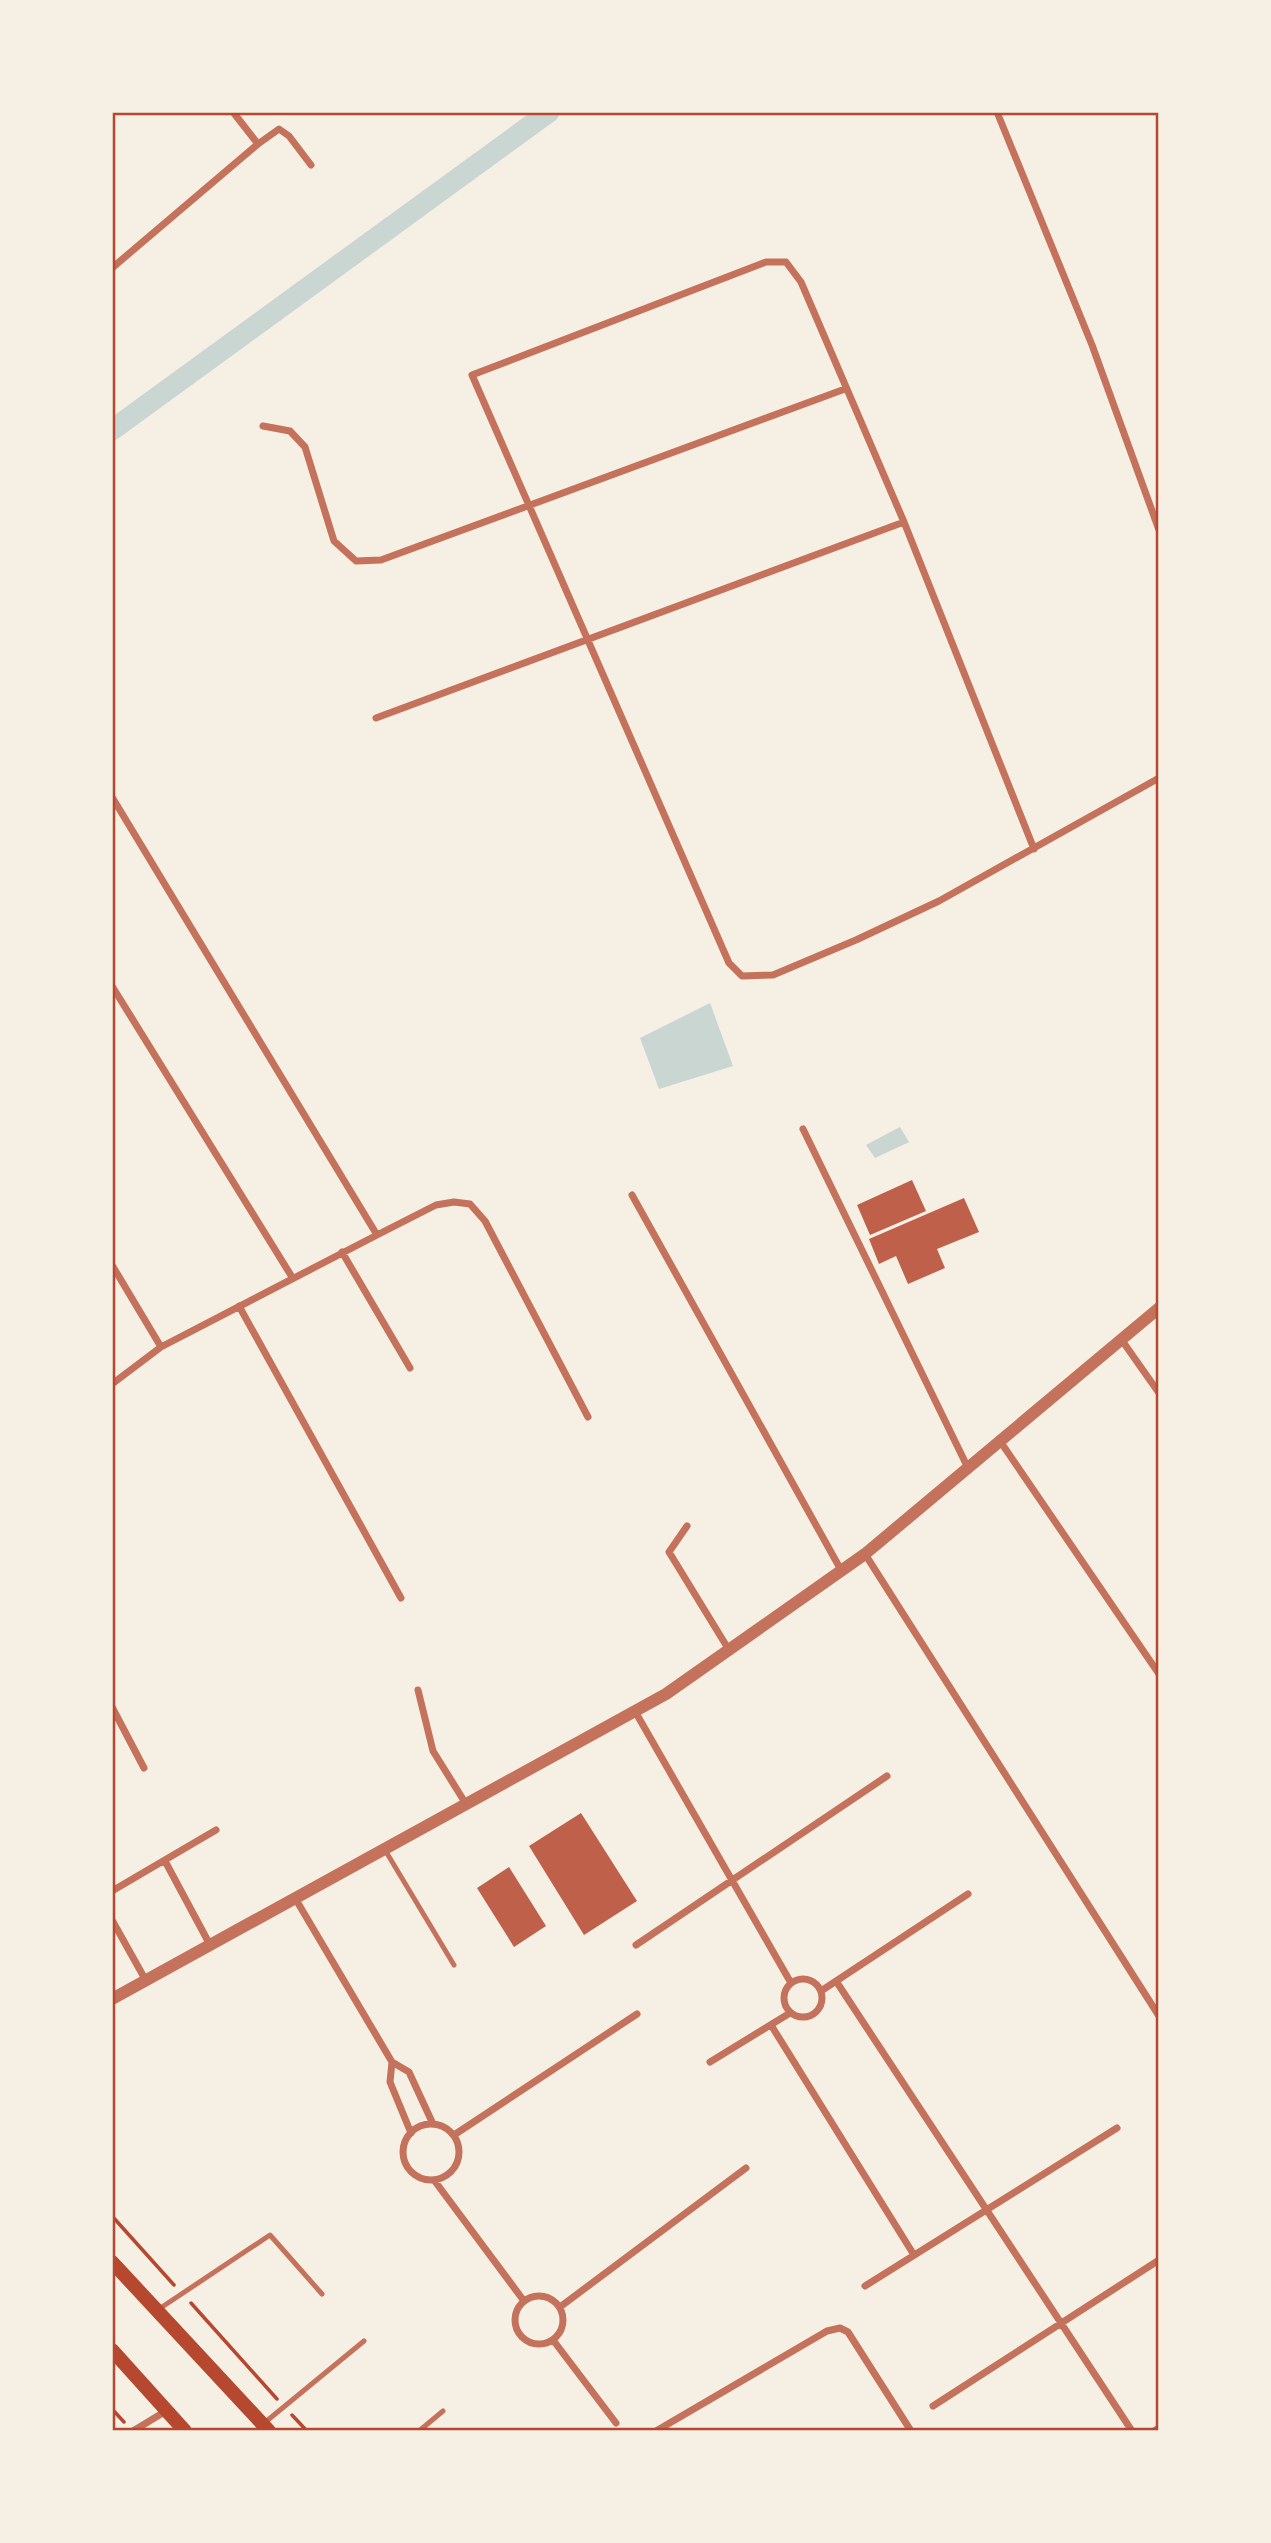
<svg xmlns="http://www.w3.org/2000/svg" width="1271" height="2543" font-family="'IBM Plex Serif',serif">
<rect width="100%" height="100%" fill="#f6efe4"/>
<path fill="#c9d6d2" d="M710,1003L733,1066L659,1089L640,1038Z
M900,1127L909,1142L875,1158L866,1145Z"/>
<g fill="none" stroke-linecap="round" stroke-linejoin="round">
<path stroke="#c9d6d2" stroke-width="21" d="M112,430L549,112"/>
</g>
<path fill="#bf614a" d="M912,1180L926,1211L870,1235L857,1205Z
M964,1198L979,1232L937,1249L945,1268L908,1284L896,1256L879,1264L869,1239Z
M581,1813L637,1901L584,1935L529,1846Z
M509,1867L546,1926L514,1947L477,1888Z"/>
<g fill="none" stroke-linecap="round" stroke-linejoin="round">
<path stroke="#b5482f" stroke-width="3.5" d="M112,2216L174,2285
M191,2303L277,2399
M112,2409L124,2422
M292,2415L307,2431"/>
<path stroke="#c5725c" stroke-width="5" d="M385,1850L454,1965
M159,2309L270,2235L322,2294
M263,2424L364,2341
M419,2431L443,2411"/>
<path stroke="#c5725c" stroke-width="7" d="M997,112L1092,345L1159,530
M258,144L279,129L289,136L311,165
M112,268L258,144L233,112
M263,426L290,431L305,447L334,541L356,561L381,560L845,389
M376,718L904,522
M112,797L377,1235
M1034,849L904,522L801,282L786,262H766L472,375L729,963L742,976L773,975L856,940L939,901L1159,778
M112,986L292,1277
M803,1129L968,1468
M632,1195L841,1570
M342,1252L410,1368
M112,1265L161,1347
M239,1306L401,1598
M1121,1339L1159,1393
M112,1384L161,1347L377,1235L436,1205L454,1202L470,1204L485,1221L588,1417
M1000,1441L1159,1674
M687,1526L669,1552L729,1650
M865,1554L1159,2016
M418,1690L433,1751L466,1804
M112,1707L144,1768
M636,1713L791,1983
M165,1861L209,1943
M112,1891L216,1830
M295,1898L392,2062L409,2072L433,2124
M112,1920L145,1979
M636,1945L887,1776
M784 1998a19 19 0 1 1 38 0a19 19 0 1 1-38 0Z
M836,1981L1132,2431
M821,1991L968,1894
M771,2025L914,2255
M392,2062L390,2082L411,2133
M710,2062L790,2013
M403 2152a28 28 0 1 1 56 0a28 28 0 1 1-56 0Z
M454,2135L637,2014
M434,2180L524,2301
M865,2286L1117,2128
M515 2320a24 24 0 1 1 48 0a24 24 0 1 1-48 0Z
M560,2307L746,2168
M553,2340L616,2423
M933,2406L1159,2260
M133,2431L166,2411
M656,2431L827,2331L840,2328L848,2332L911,2431
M1154,2431L1159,2428"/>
<path stroke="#c5725c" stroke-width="12" d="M112,1999L666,1694L865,1554L1159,1308"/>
<path stroke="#b5482f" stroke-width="14" d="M112,2262L269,2431
M112,2350L185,2431"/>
</g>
<rect width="1271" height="2543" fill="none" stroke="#f6efe4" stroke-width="228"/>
<rect x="114" y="114" width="1043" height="2315" fill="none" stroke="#b5482f" stroke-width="2.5"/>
</svg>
